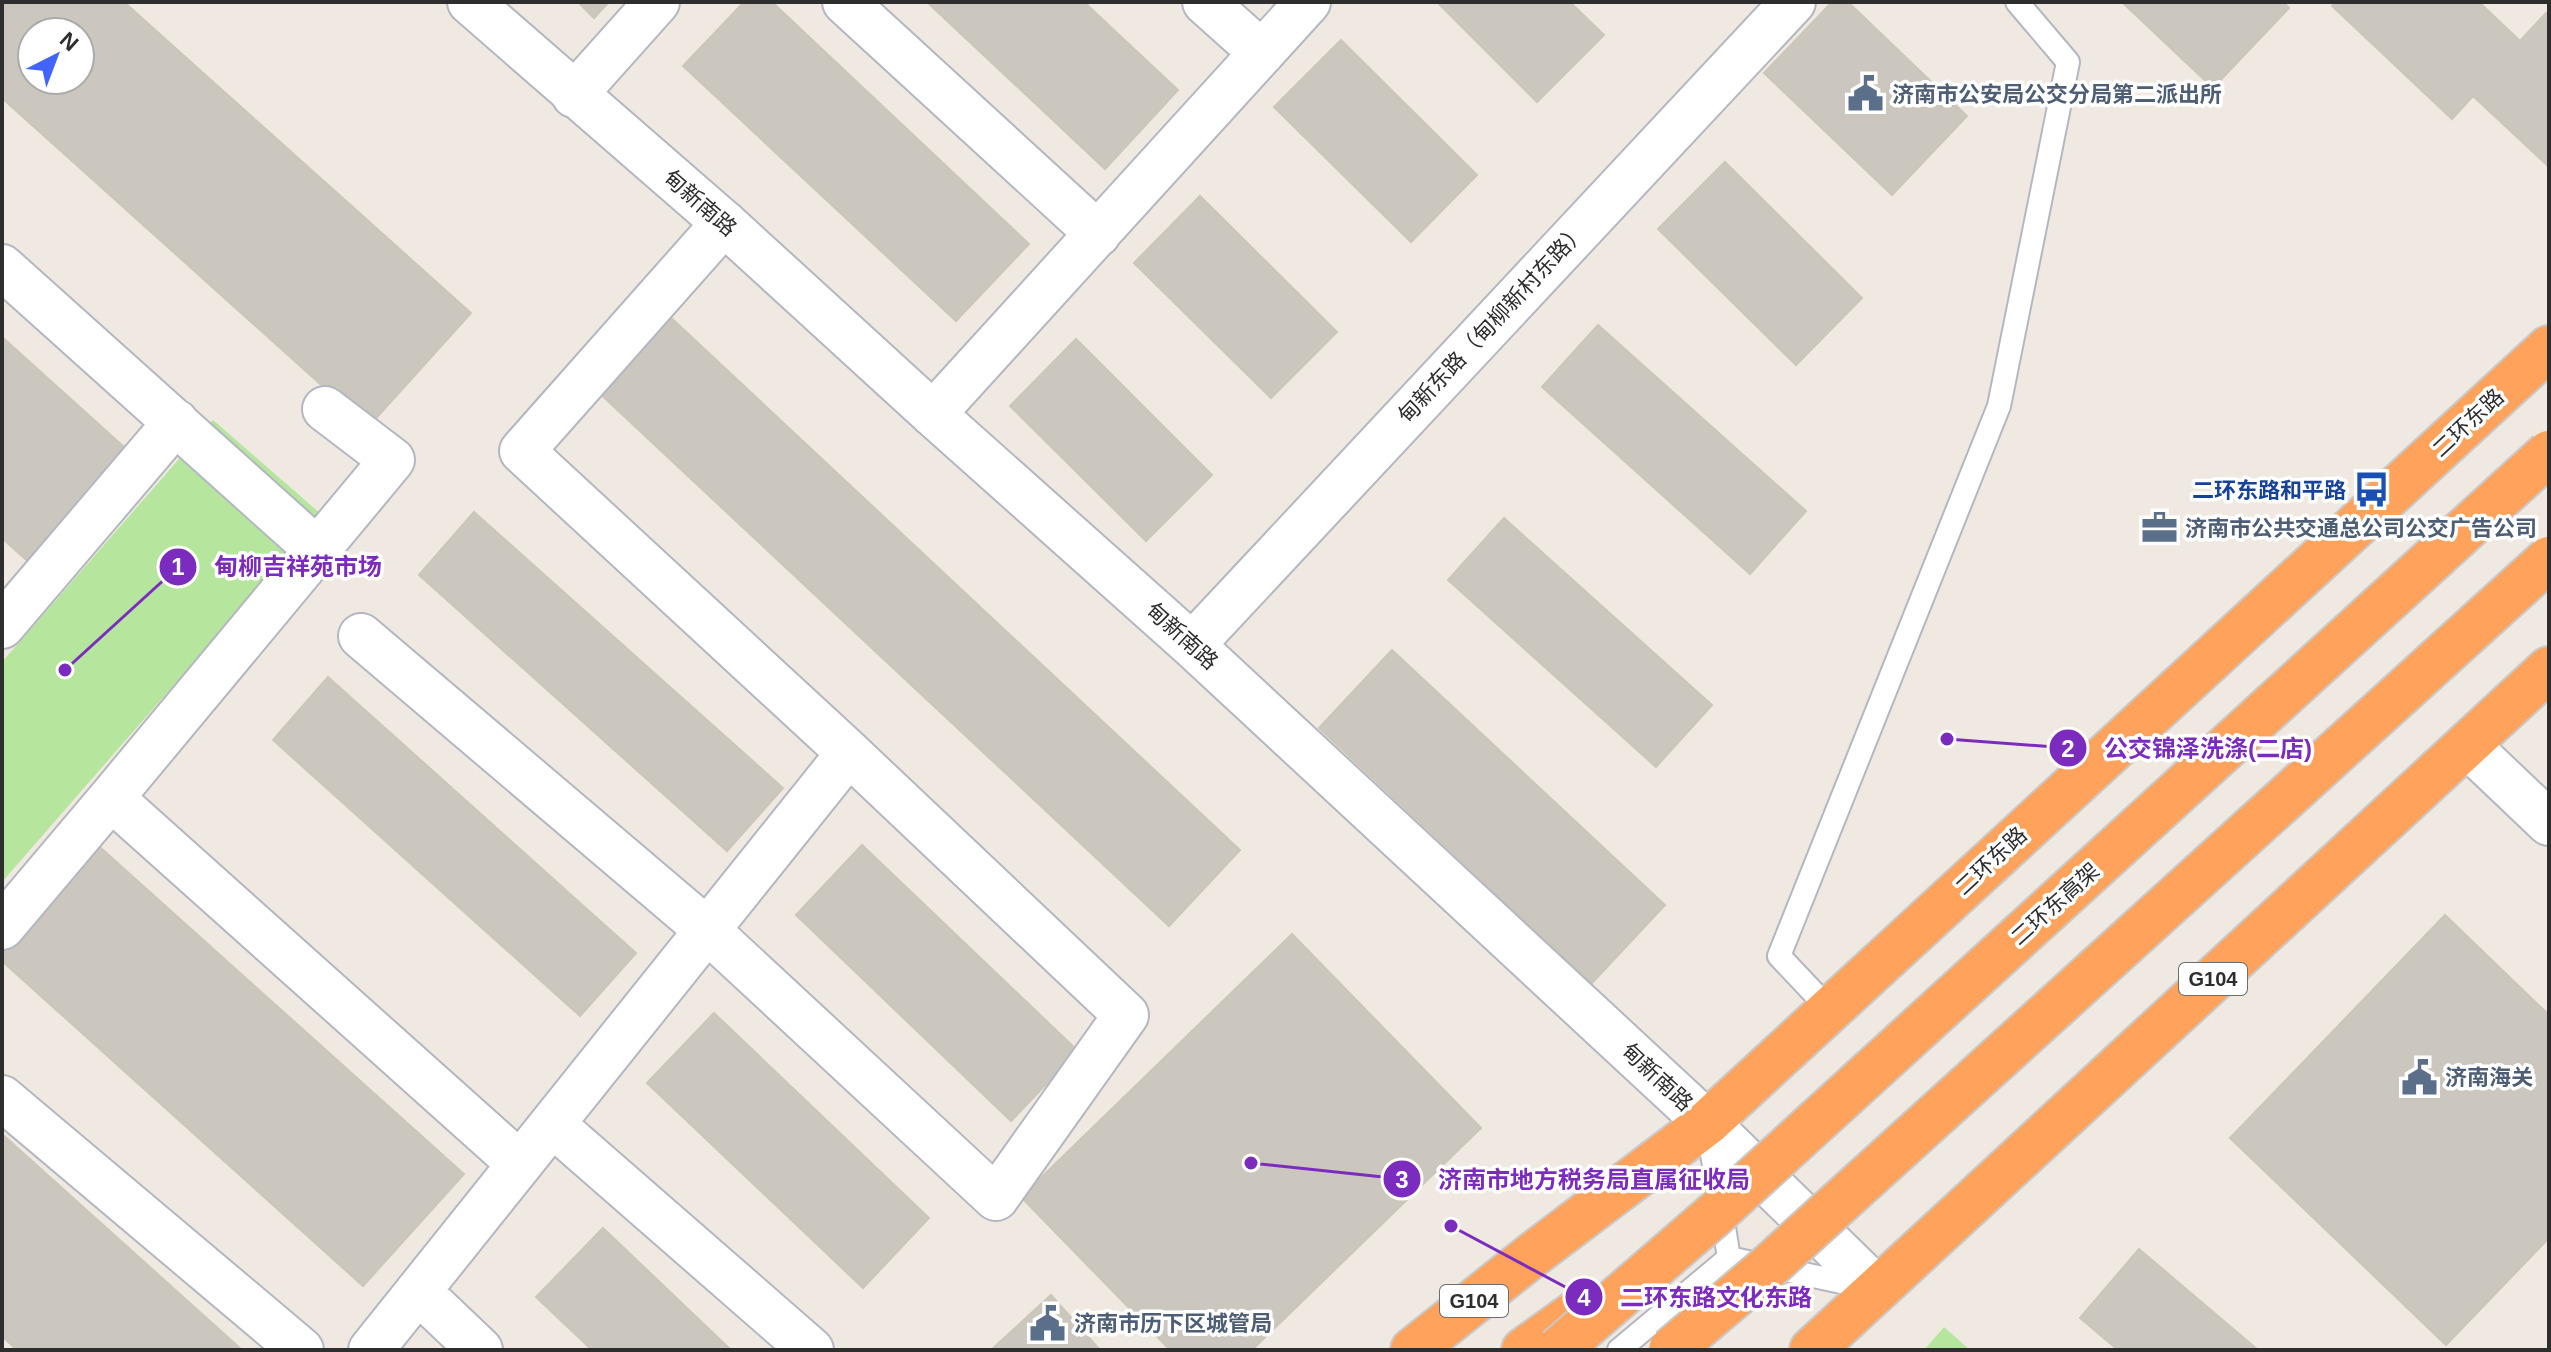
<svg xmlns="http://www.w3.org/2000/svg" width="2551" height="1352" font-family="Arial,'Noto Sans SC',sans-serif">
<rect width="100%" height="100%" fill="#efe9e1"/>
<path fill="#b6e59e" d="M213,420L322,515L2,882V662Z
M1944,1327L1970,1350H1924Z"/>
<path fill="#cbc7bf" stroke="#cbc5ba" stroke-width="2" fill-rule="evenodd" d="M2,2H124L471,313L368,427L2,98ZM32,32H80V80H32Z
M578,2H609L594,18Z
M744,2H772L1029,244L956,321L683,66Z
M927,2H1084L1178,90L1105,169Z
M1437,2H1570L1604,35L1537,102Z
M1832,2H1848L1967,116L1892,195L1764,73Z
M2122,2H2283L2289,8L2213,88Z
M2335,2H2479L2520,41L2546,13L2549,15V167L2473,96L2452,119L2332,6Z
M1341,40L1477,175L1411,242L1274,107Z
M1725,162L1862,298L1796,365L1658,229Z
M1200,196L1337,332L1271,398L1134,263Z
M667,314L1240,850L1169,926L596,390Z
M1598,325L1806,511L1750,574L1542,387Z
M2,337L153,473L53,584L2,538Z
M1076,339L1212,475L1146,541L1010,406Z
M474,512L783,788L727,851L419,575Z
M1504,518L1712,705L1656,767L1448,580Z
M1392,650L1665,905L1592,983L1319,728Z
M328,677L636,953L580,1016L273,740Z
M93,841L464,1174L363,1286L2,961V942Z
M862,845L1078,1051L1011,1121L796,915Z
M2445,915L2549,1015V1238L2446,1345L2230,1138Z
M1292,934L1481,1128L1252,1350H1170L1021,1197Z
M714,1013L929,1218L863,1288L647,1083Z
M2,1134L242,1350H17L2,1336Z
M603,1228L731,1350H592L536,1297Z
M2139,1249L2258,1350H2118L2080,1318Z
M1051,1295L1100,1350H991Z"/>
<g fill="none" stroke-linecap="round" stroke-linejoin="round">
<defs>
<path id="lane" d="M1830,1010L1779,956L1999,406L2068,62L2017,2
M1708,1129L1729,1258
M1729,1258L1865,1287
M1619,1350L1729,1258"/>
<path id="street" d="M845,2L1098,234
M1205,2L1262,53
M574,95L657,2
M2,267L316,549
M933,414L1308,2
M2,626L176,422
M361,636L707,930L996,1198L1126,1015L849,753
M2467,745L2549,823
M111,798L392,460L325,409
M2,927L111,798L520,1164
M2,1098L301,1350
M552,1124L811,1350
M418,1291L480,1350
M371,1350L849,753L522,451L724,223"/>
<path id="secondary" d="M470,2L724,223L933,414L1192,645L1707,1123L1877,1289
M1192,645L1793,2"/>
<path id="highway" d="M1413,1350L1535,1253L1707,1123L2549,348
M1524,1350L1588,1304
M1812,1350L2549,669"/>
</defs>
<use href="#lane" stroke="#b4b7c1" stroke-width="26"/>
<use href="#street" stroke="#b4b7c1" stroke-width="48"/>
<use href="#secondary" stroke="#b4b7c1" stroke-width="48"/>
<use href="#highway" stroke="#c9c9c9" stroke-width="48"/>
<use href="#lane" stroke="#fff" stroke-width="22"/>
<use href="#street" stroke="#fff" stroke-width="44"/>
<use href="#secondary" stroke="#fff" stroke-width="44"/>
<use href="#highway" stroke="#ffa35c" stroke-width="44"/>
<defs>
<path id="highway-bridge" d="M1558,1350L1714,1215L2549,453
M1671,1350L1765,1270L2549,559"/>
</defs>
<use href="#highway-bridge" stroke="#c9c9c9" stroke-width="48" stroke-linecap="butt"/>
<use href="#highway-bridge" stroke="#ffa35c" stroke-width="44"/>
</g>
<defs>
<symbol id="civic-bare" viewBox="-9 -9 18 18"><path d="M-.6-6.5H3V-4.5H.6V-3L4-1V1h2V6H-6V1h2V-1L-.6-3ZM-1.2 2.5V6h2.4V2.5Z" fill="#5c6f8a" stroke="#fff" stroke-width="2.5" paint-order="stroke"/></symbol>
<symbol id="bus-bare" viewBox="-9 -9 18 18"><path d="M-5-6H5V4H4V6H2V4H-2V6H-4V4H-5ZM-3.5-4V0h7V-4ZM-3.5 1.2v1.5H-2V1.2ZM2 1.2v1.5H3.5V1.2Z" fill="#1a4fb4" stroke="#fff" stroke-width="2.5" paint-order="stroke"/></symbol>
<symbol id="office-bare" viewBox="-9 -9 18 18"><path d="M-6-3h4V-5.5h4V-3h4V5H-6ZM-1-4.5V-3h2v-1.5ZM-6 0V1H6V0Z" fill="#5c6f8a" stroke="#fff" stroke-width="2.5" paint-order="stroke"/></symbol>
</defs>
<g fill-rule="evenodd">
<use href="#civic-bare" x="1840" y="68" width="51" height="51"/>
<use href="#bus-bare" x="2346" y="464" width="51" height="51"/>
<use href="#office-bare" x="2134" y="502" width="51" height="51"/>
<use href="#civic-bare" x="2394" y="1052" width="51" height="51"/>
<use href="#civic-bare" x="1022" y="1298" width="51" height="51"/>
</g>
<g text-anchor="middle" dominant-baseline="central" stroke-width="7" stroke-linejoin="round" paint-order="stroke">
<g fill="#fff" stroke="#6d6d6d" stroke-width="2">
<rect x="2179" y="963" width="68" height="32" rx="6"/>
<rect x="1440" y="1285" width="68" height="32" rx="6"/>
</g>
<g font-size="20" font-weight="bold" fill="#2e2e2e">
<text x="2213" y="979">G104</text>
<text x="1474" y="1301">G104</text>
</g>
<g font-size="22" font-weight="bold" fill="#4e5e75" stroke="#fff" text-anchor="start">
<text x="1892" y="94">济南市公安局公交分局第二派出所</text>
<text x="2185" y="528">济南市公共交通总公司公交广告公司</text>
<text x="2445" y="1077">济南海关</text>
<text x="1074" y="1323">济南市历下区城管局</text>
</g>
<g font-size="22" fill="#2e2e2e" stroke="#fff">
<text transform="translate(700 203) rotate(41)">甸新南路</text>
<text transform="translate(1492 323) rotate(-47)">甸新东路（甸柳新村东路）</text>
<text transform="translate(2468 423) rotate(-43)">二环东路</text>
<text transform="translate(1182 636) rotate(42)">甸新南路</text>
<text transform="translate(1991 861) rotate(-43)">二环东路</text>
<text transform="translate(2055 904) rotate(-42)">二环东高架</text>
<text transform="translate(1657 1077) rotate(43)">甸新南路</text>
</g>
<g font-size="22" font-weight="bold" fill="#164399" stroke="#fff" text-anchor="end">
<text x="2346" y="490">二环东路和平路</text>
</g>
</g>
<path fill="none" stroke="#7b2cbf" stroke-width="3" d="M65 670L178 567M1947 739L2068 748M1251 1163L1402 1179M1451 1226L1584 1297"/>
<g fill="#7b2cbf" stroke="#fff" stroke-width="3">
<circle cx="65" cy="670" r="8"/>
<circle cx="1947" cy="739" r="8"/>
<circle cx="1251" cy="1163" r="8"/>
<circle cx="1451" cy="1226" r="8"/>
<circle cx="178" cy="567" r="20"/>
<circle cx="2068" cy="748" r="20"/>
<circle cx="1402" cy="1179" r="20"/>
<circle cx="1584" cy="1297" r="20"/>
</g>
<g font-size="24" text-anchor="middle" font-weight="bold" fill="#fff">
<text x="178" y="575">1</text>
<text x="2068" y="757">2</text>
<text x="1402" y="1188">3</text>
<text x="1584" y="1306">4</text>
</g>
<g font-size="24" text-anchor="middle" font-weight="bold" fill="#7b2cbf" stroke="#fff" stroke-width="7" stroke-linejoin="round" paint-order="stroke">
<text x="298" y="575">甸柳吉祥苑市场</text>
<text x="2208" y="757">公交锦泽洗涤(二店)</text>
<text x="1594" y="1188">济南市地方税务局直属征收局</text>
<text x="1716" y="1306">二环东路文化东路</text>
</g>
<rect width="2551" height="1352" fill="none" stroke="#2e2e2e" stroke-width="8"/>
<g transform="translate(56 56) rotate(42)"><circle r="38" fill="#ffffff" stroke="#ababab" stroke-width="2"/>
<path d="M0-6L14 30L0 20L-14 30Z" fill="#4264fb"/>
<text y="-12" font-size="22" font-weight="bold" text-anchor="middle" fill="#2e2e2e">N</text>
</g>
</svg>
